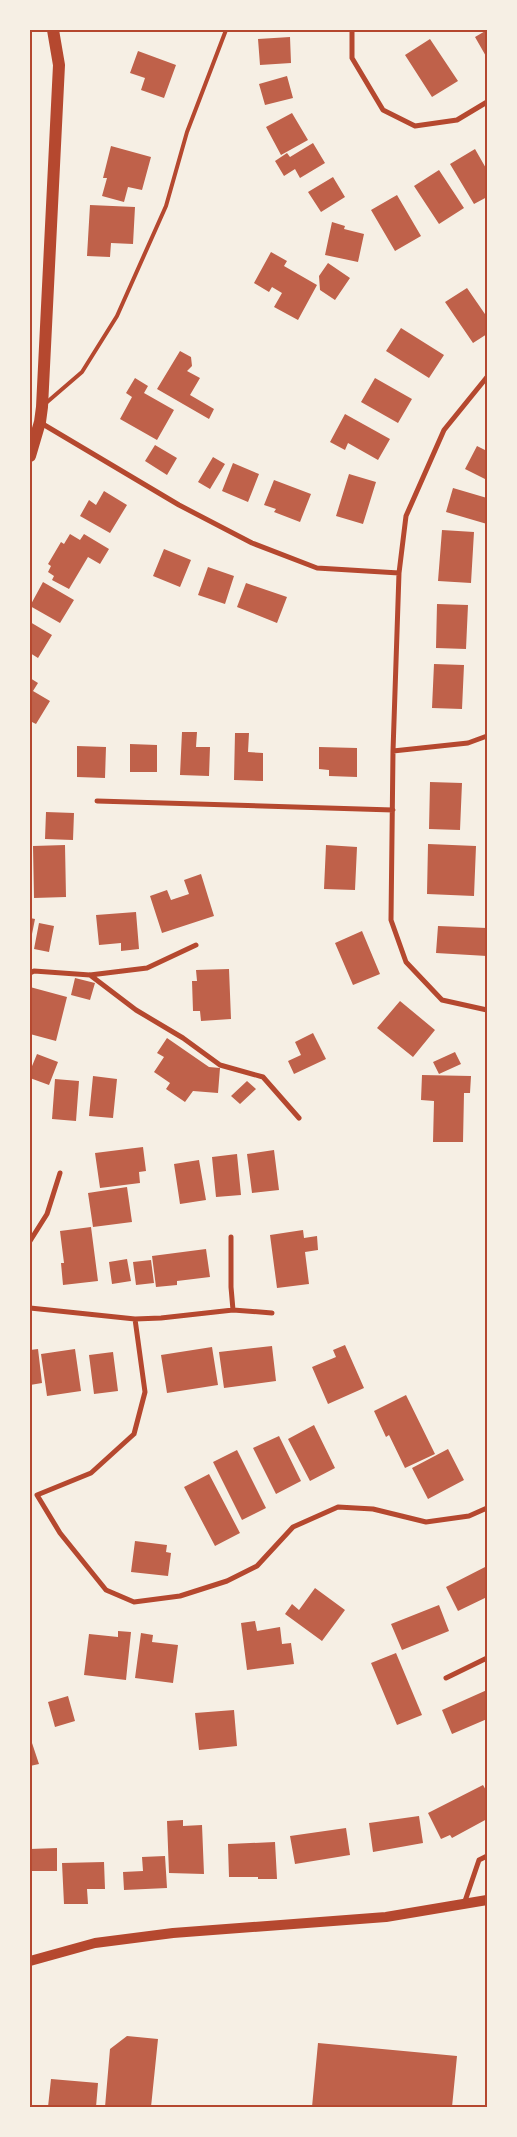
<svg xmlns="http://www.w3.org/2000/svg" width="517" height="2137" font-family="'Golos Text',sans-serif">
<rect width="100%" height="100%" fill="#f6efe4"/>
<path fill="#bf614a" d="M487,30V58L475,37Z
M290,37L291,63L260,65L258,39Z
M430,39L458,81L432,97L405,55Z
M138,51L176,65L164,98L141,90L145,78L130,73Z
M287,76L293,98L265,105L259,84Z
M292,113L308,140L281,155L266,127Z
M313,143L325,163L300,178L295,169L284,176L275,161L287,153L290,157Z
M111,146L151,157L142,190L128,187L124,202L102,196L107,178H103Z
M475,149L487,170V197L474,204L450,164Z
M439,170L464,208L439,224L414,186Z
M333,177L345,197L321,212L308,192Z
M397,195L421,236L395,251L371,210Z
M90,205L135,207L133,244L111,243L110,257L87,256Z
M332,222L345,226L344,229L364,234L358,262L325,255Z
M271,252L287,261L284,266L317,285L298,320L274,307L282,293L272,287L269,292L254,283Z
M328,263L350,278L335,300L320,290L319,276Z
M467,288L487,317V334L473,343L445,302Z
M401,328L444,355L429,378L386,351Z
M180,351L191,357L192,366L187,371L200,378L190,395L214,409L209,419L157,389Z
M135,378L148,386L144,393L174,410L157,440L120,419L132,397L126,393Z
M375,378L412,399L398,423L361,402Z
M345,414L390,439L378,460L348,443L345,450L330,442Z
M155,445L177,458L167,475L145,461Z
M477,446L487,451V480L465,469Z
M213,457L225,464L210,489L198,482Z
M233,463L259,474L248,502L222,491Z
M349,474L376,482L363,524L336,516Z
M274,480L311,494L300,522L274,512L276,509L264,505Z
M453,488L487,498V524L446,512Z
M104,491L127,505L110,533L80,516L89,500L96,505Z
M442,530L474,532L471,583L438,581Z
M70,534L80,540L84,534L109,549L100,564L88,557L69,589L52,580L54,576L48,572L51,566L48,564L61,542L64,544Z
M164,549L191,560L180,587L153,576Z
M208,567L234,576L225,604L198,595Z
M43,582L74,600L60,623L30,606Z
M246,583L287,597L277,623L237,607Z
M437,604L468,605L466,649L436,648Z
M30,622L52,635L38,658L30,653Z
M434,664L464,665L462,709L432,708Z
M30,678L38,683L33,691L50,701L36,724L30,721Z
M182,732H197L196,747H210L209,776L180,775Z
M235,733H249L248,752L263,753V781L234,780Z
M130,744L157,745V772H130Z
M77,746L106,747L105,778L77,777Z
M319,747L357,748V777L329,776V770L319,769Z
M430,782L462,783L460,830L429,829Z
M46,812L74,813L73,840L45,839Z
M428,844L476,846L474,896L427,894Z
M65,845L66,897L34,898L33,846Z
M326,845L357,847L355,890L324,889Z
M201,874L214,916L162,933L150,896L167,890L171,900L189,894L184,880Z
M136,912L139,949L121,951V943L99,945L96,915Z
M30,918L35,919L31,939H30Z
M39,923L54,926L49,952L34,949Z
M438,926L487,928V956L436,953Z
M362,931L380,974L353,985L335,943Z
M229,969L231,1019L201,1021L200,1011H193L192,981H197L196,970Z
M75,978L95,983L90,1000L71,995Z
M30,987L67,997L56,1041L30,1034Z
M400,1001L435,1030L413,1057L377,1028Z
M313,1033L326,1059L294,1074L288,1061L301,1055L295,1042Z
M167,1038L209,1067L220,1068L218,1093L193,1091L185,1102L166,1089L170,1083L154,1072L164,1057L157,1053Z
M455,1052L461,1064L439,1074L433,1062Z
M37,1054L58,1062L49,1085L30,1078V1071Z
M422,1075L471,1076L470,1093H464L463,1142H433L434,1101L421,1100Z
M93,1076L117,1079L113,1118L89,1116Z
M55,1079L79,1081L76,1121L52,1119Z
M247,1081L256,1089L240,1104L231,1096Z
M143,1147L146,1171L139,1172L140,1183L100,1188L95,1153Z
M274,1150L279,1190L252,1193L247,1154Z
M237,1154L241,1195L216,1197L212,1157Z
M199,1160L206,1200L180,1204L174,1164Z
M127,1187L132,1222L93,1227L88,1193Z
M91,1227L98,1281L63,1285L61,1263H64L60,1231Z
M303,1230L304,1238L317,1236L318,1250L305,1252L309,1284L277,1288L270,1235Z
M206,1249L210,1277L177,1281V1285L156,1287L152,1256Z
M127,1259L131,1281L112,1284L109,1262Z
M151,1260L154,1283L136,1285L133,1262Z
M345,1345L364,1388L328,1404L312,1367L336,1357L333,1350Z
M272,1346L276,1381L224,1388L219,1352Z
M212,1347L218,1385L167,1393L161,1355Z
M38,1349L42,1383L30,1385V1350Z
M75,1349L81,1391L47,1396L41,1354Z
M113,1352L118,1391L94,1394L89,1355Z
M406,1395L435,1454L405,1468L389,1435L386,1437L374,1411Z
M314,1425L335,1468L310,1481L288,1439Z
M279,1436L301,1481L276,1494L253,1448Z
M448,1449L464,1480L428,1499L412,1468Z
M237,1450L266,1508L242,1520L213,1462Z
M209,1474L240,1533L215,1546L184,1487Z
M135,1541L167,1545L166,1552L171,1553L168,1576L131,1572Z
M487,1566V1597L458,1611L446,1587Z
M315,1588L345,1610L322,1641L285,1614L292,1604L299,1610Z
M439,1605L449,1631L402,1650L391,1624Z
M255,1621L257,1631L280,1627L282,1644L291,1643L294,1664L247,1670L241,1623Z
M118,1631L131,1632L126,1680L84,1675L89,1634L118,1637Z
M141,1633L153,1635L152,1642L178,1645L173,1683L135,1678Z
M396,1653L422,1715L397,1725L371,1663Z
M487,1690V1719L452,1734L442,1710Z
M68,1696L75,1721L55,1727L48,1702Z
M234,1710L237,1746L199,1750L195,1713Z
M30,1737L39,1764L30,1766Z
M483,1785L487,1792V1819L452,1838L450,1835L441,1839L428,1813Z
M419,1816L423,1843L373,1852L369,1823Z
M183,1820V1826L202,1825L204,1874L169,1873L167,1821Z
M346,1828L350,1855L295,1864L290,1836Z
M275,1842L277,1879H258V1877H229L228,1844Z
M57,1848V1871H30V1849Z
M165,1856L167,1888L124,1890L123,1872L143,1871L142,1857Z
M104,1862L105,1889H87L88,1904H64L62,1863Z
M127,2036L158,2039L151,2107H105L110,2049Z
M318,2043L457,2056L452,2107H312Z
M51,2079L98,2083L96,2107H48Z"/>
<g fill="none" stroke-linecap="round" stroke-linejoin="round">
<path stroke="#b5482f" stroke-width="4" d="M46,403L82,372L117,316L166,206L187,132L226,30"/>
<path stroke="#b5482f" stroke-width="5" d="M352,30V58L383,110L415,126L457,120L487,102
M487,377L444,430L406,516L399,573L393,751L391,920L406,962L442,1000L487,1010
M41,423L179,505L252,543L317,568L399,573
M393,751L468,743L487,736
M97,801L393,810
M30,973L34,971L90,975L147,968L196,945
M90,975L136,1010L183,1038L220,1065L263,1077L299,1118
M231,1237V1287L233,1310
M30,1241L47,1214L60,1173
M30,1308L135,1319L145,1392L134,1434L91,1473L37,1495L60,1533L106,1590L134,1602L180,1596L227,1581L257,1566L293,1527L338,1507L373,1509L426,1522L469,1516L487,1508
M135,1319L161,1318L233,1310L272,1313
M446,1678L487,1658
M464,1904L479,1860L487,1856"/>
<path stroke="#b5482f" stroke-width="10" d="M30,1961L95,1943L173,1933L386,1917L487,1900"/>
<path stroke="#b5482f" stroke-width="12" d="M30,456L40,422L42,407L59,65L53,30"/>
</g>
<rect width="517" height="2137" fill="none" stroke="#f6efe4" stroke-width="62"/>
<rect x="31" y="31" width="455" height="2075" fill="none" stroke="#b5482f" stroke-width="2"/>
</svg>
